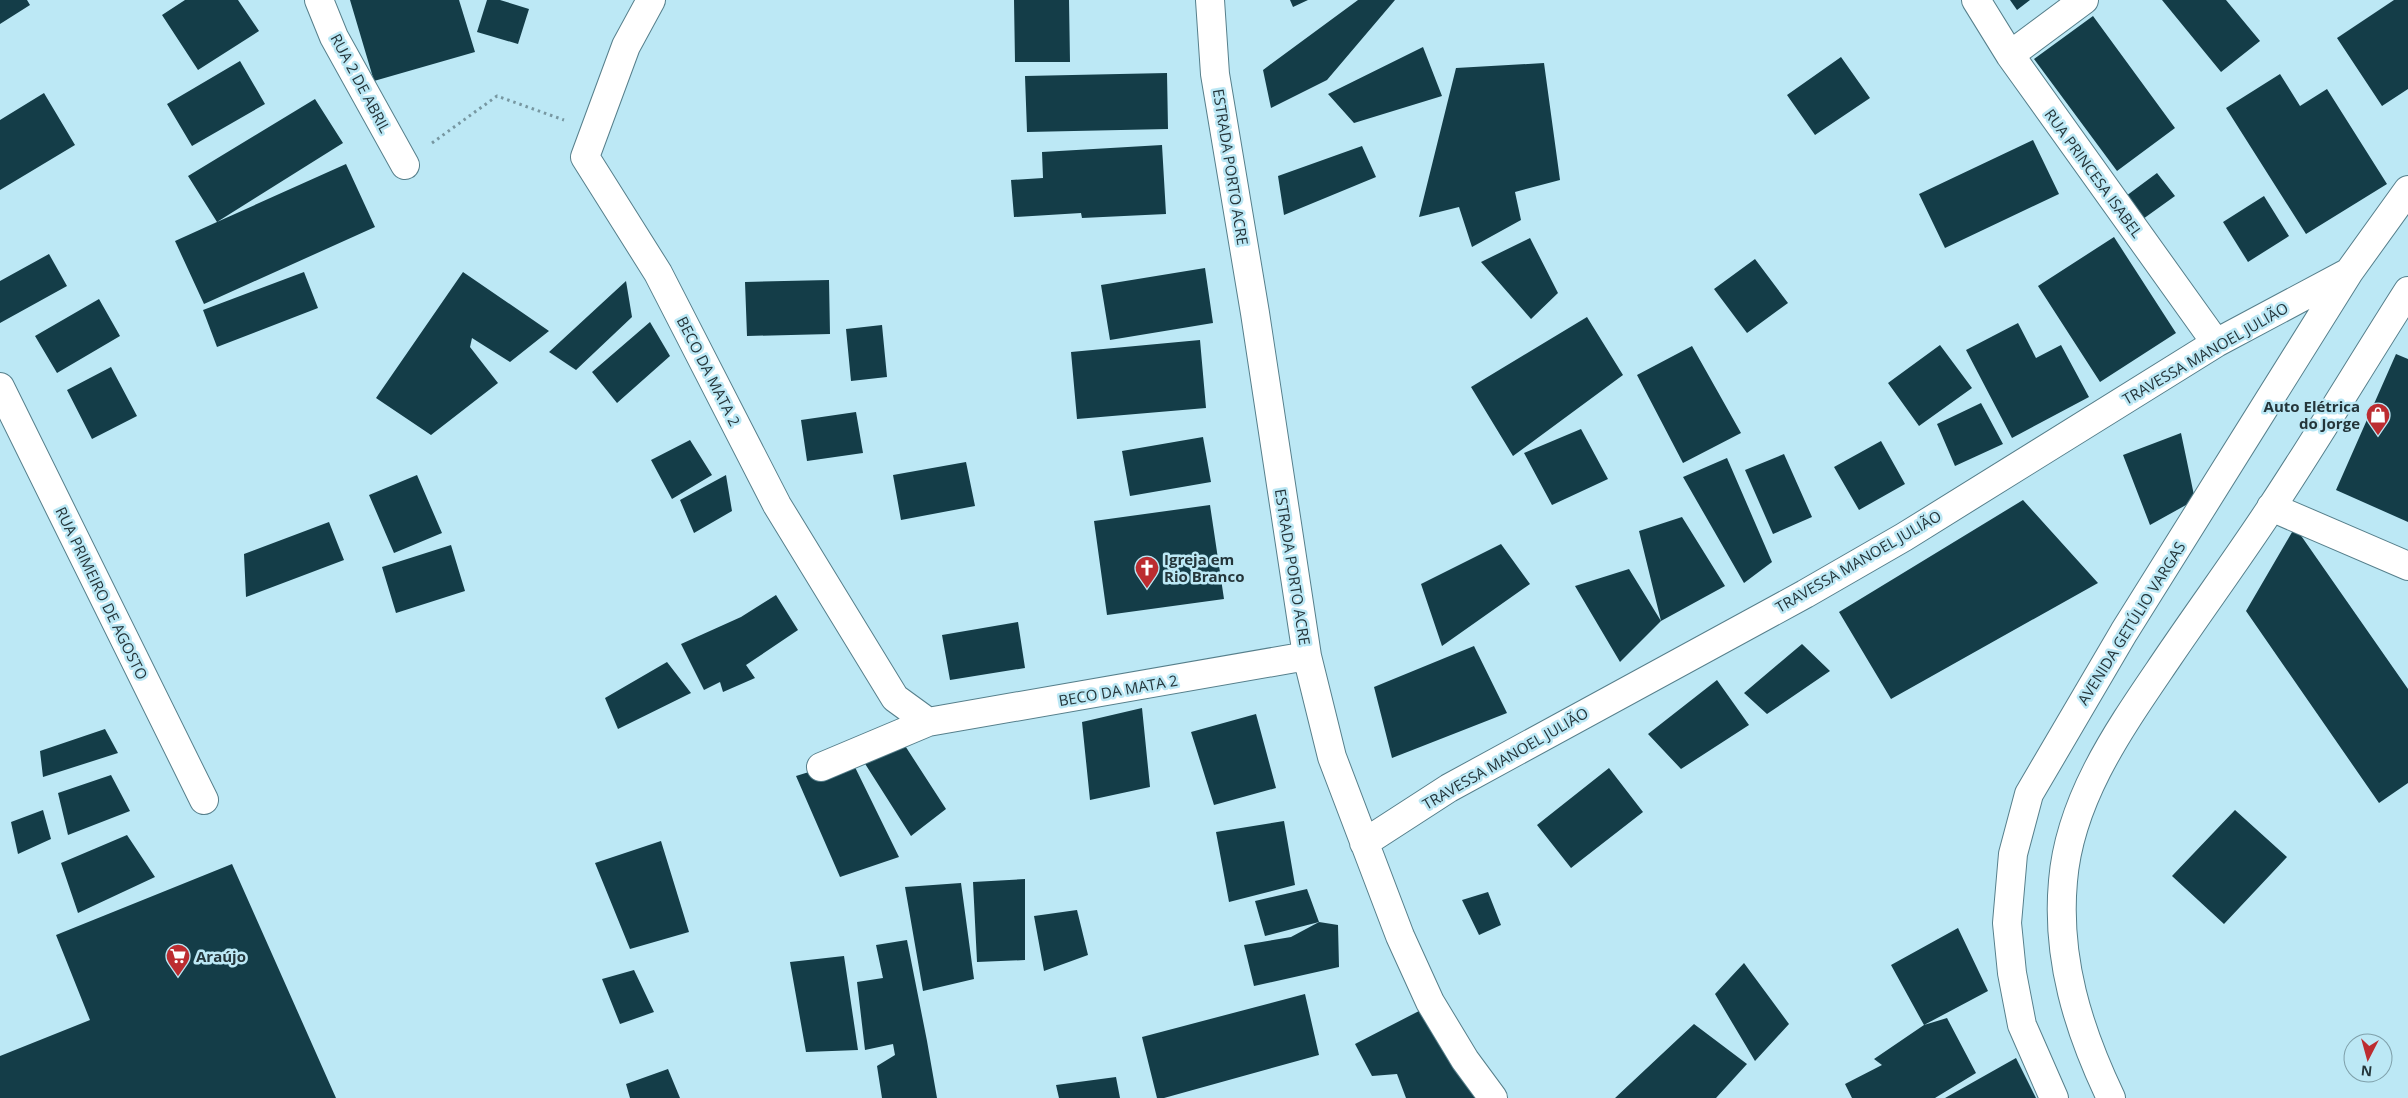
<svg xmlns="http://www.w3.org/2000/svg" width="2408" height="1098" font-family="'Open Sans',sans-serif">
<rect width="100%" height="100%" fill="#bce8f5"/>
<path fill="#143d48" d="M0,0H27L30,5L0,24Z
M185,0H238L259,31L198,70L162,15Z
M350,0H459L475,52L374,81Z
M487,0H500L529,9L518,44L477,32Z
M1014,0H1069L1070,62H1015Z
M1290,0H1308L1293,7Z
M1358,0H1395L1327,80L1271,108L1263,70Z
M2010,0H2030L2017,10Z
M2162,0H2226L2260,41L2221,72Z
M2394,0H2408V89L2382,106L2337,38Z
M2093,16L2175,128L2117,171L2034,59Z
M1423,47L1442,96L1354,123L1328,94Z
M1841,57L1870,98L1815,135L1787,95Z
M240,61L265,104L192,146L167,104Z
M1544,63L1560,180L1515,192L1521,220L1472,247L1459,207L1419,217L1456,68Z
M1167,73L1168,129L1027,132L1025,76Z
M2280,74L2300,106L2327,89L2387,184L2306,234L2226,108Z
M44,93L75,145L0,190V120Z
M315,99L343,143L217,222L346,164L375,227L204,304L175,241L217,222L188,176Z
M2033,140L2059,194L1945,248L1919,194Z
M1162,145L1166,214L1082,218L1081,213L1014,217L1011,180L1043,178L1042,152Z
M1362,146L1376,177L1284,215L1278,176Z
M2157,173L2175,196L2143,219L2126,196Z
M2264,196L2289,236L2248,262L2223,222Z
M2114,237L2176,333L2100,382L2038,286Z
M1530,238L1558,293L1531,319L1481,262Z
M49,254L67,286L0,323V281Z
M1755,259L1788,303L1747,333L1714,289Z
M1205,268L1213,323L1110,340L1101,285Z
M304,272L318,308L217,347L203,310Z
M463,272L549,331L510,362L472,338L470,347L498,383L431,435L376,398Z
M829,280L830,334L747,336L745,282Z
M626,281L632,317L576,370L549,352Z
M99,299L120,336L57,373L35,336Z
M1587,317L1623,375L1513,456L1471,387Z
M650,322L670,356L617,403L592,372Z
M2018,323L2036,358L2061,345L2089,397L2012,438L1966,350Z
M882,325L887,377L851,381L846,329Z
M1200,340L1206,408L1077,419L1071,352Z
M1940,345L1972,388L1919,426L1888,383Z
M1692,346L1741,433L1683,463L1637,375Z
M2396,354L2408,359V522L2336,490Z
M111,367L137,416L92,439L67,390Z
M1981,403L2003,444L1955,466L1937,424Z
M856,412L863,453L807,461L801,420Z
M1581,429L1608,479L1552,505L1524,453Z
M2181,433L2195,500L2150,525L2123,455Z
M1203,437L1211,482L1130,496L1122,451Z
M690,440L712,475L672,499L651,460Z
M1881,441L1905,484L1859,510L1834,467Z
M1784,454L1812,517L1773,534L1745,470Z
M1727,458L1772,562L1744,583L1683,477Z
M966,462L975,506L901,520L893,475Z
M417,475L442,533L394,553L369,495Z
M726,475L732,511L694,533L680,500Z
M2023,500L2098,583L1891,699L1839,612Z
M1210,505L1224,599L1107,615L1094,521Z
M1682,517L1725,586L1661,621L1639,531Z
M329,522L344,560L246,597L244,554Z
M2295,527L2408,689V783L2379,803L2246,611Z
M1501,544L1530,584L1442,646L1421,584Z
M451,545L465,591L396,613L382,567Z
M1629,569L1661,621L1620,662L1575,586Z
M776,595L798,630L746,665L755,678L723,692L720,682L704,690L681,644L741,617Z
M1018,622L1025,668L950,680L942,635Z
M1802,644L1830,671L1767,714L1744,693Z
M1474,646L1507,713L1392,758L1374,687Z
M667,662L691,693L618,729L605,698Z
M1717,680L1749,725L1681,769L1648,734Z
M1142,708L1150,787L1090,800L1082,722Z
M1256,714L1276,788L1214,805L1191,732Z
M105,729L118,753L43,777L40,751Z
M902,741L946,809L911,836L862,759Z
M851,759L899,857L840,877L796,776Z
M1609,768L1643,812L1571,868L1537,825Z
M111,775L130,811L68,835L58,793Z
M43,810L51,839L18,854L11,822Z
M2235,810L2287,857L2224,924L2172,876Z
M1284,821L1295,885L1229,902L1216,832Z
M127,835L155,877L78,913L61,863Z
M661,841L689,932L630,949L595,863Z
M232,864L336,1098H0V1056L90,1020L56,935Z
M1025,879V960L977,962L973,882Z
M961,883L974,979L923,991L905,887Z
M1307,889L1319,922L1265,936L1255,901Z
M1488,892L1501,925L1479,935L1462,900Z
M1077,910L1088,955L1044,971L1034,916Z
M1319,922L1338,925L1339,967L1254,986L1244,945L1291,937Z
M1958,928L1988,991L1924,1025L1891,965Z
M907,940L927,1041L937,1098H882L877,1066L895,1055L893,1044L865,1050L857,982L883,978L876,945Z
M844,956L858,1050L806,1052L790,962Z
M1744,963L1789,1024L1755,1061L1715,994Z
M634,970L654,1012L620,1024L602,979Z
M1305,994L1319,1055L1164,1098H1157L1142,1037Z
M1419,1011L1476,1098H1406L1397,1074L1372,1076L1355,1044Z
M1947,1018L1976,1073L1935,1098H1852L1845,1084L1882,1065L1874,1059L1924,1025Z
M1694,1024L1747,1064L1716,1098H1615Z
M2016,1058L2036,1098H1945Z
M668,1069L680,1098H630L626,1084Z
M1116,1077L1120,1098H1059L1056,1085Z"/>
<g fill="none" stroke-linecap="round" stroke-linejoin="round">
<defs>
<path id="minor" d="M319,0L334,37L405,165
M651,0L626,46L585,157L658,273L777,505L895,698L928,722
M1210,0L1215,74L1255,313L1307,656L1332,757L1400,936L1430,1002L1465,1060L1493,1098
M1976,0L2010,55L2216,343
M2010,55L2084,0
M0,387L204,800
M2271,507L2408,566
M821,767L928,722L1307,656
M1364,843L1449,788L1805,594L1904,537L2216,343L2349,272
M2054,1098L2022,1025L2012,973L2007,923L2013,854L2029,794L2124,632L2349,272L2408,190
M2111,1098C2078,1029 2056,958 2063,881C2070,796 2123,724 2169,656C2203,606 2238,558 2271,508C2318,437 2362,363 2408,291"/>
</defs>
<use href="#minor" stroke="#567f8b" stroke-width="30"/>
<path stroke="#7797a1" stroke-width="3" stroke-dasharray="2.5 4" stroke-linecap="butt" d="M432,143L497,96L564,120"/>
<use href="#minor" stroke="#fff" stroke-width="28"/>
</g>
<defs>
<symbol id="shop-pin" viewBox="-11 -11 22 30"><path d="M0 17L-7.5 6A9.5 9.5 0 1 1 7.5 6Z" fill="#bc2c30" stroke="#bce8f5"/><path d="M-5-2.5h2.3a2.7 3.5 0 0 1 5.4 0H5L5.5 6h-11ZM-1.5-2.5h3a1.5 2.3 0 0 0-3 0Z" fill="#fff"/></symbol>
<symbol id="church-pin" viewBox="-11 -11 22 30"><path d="M0 17L-7.5 6A9.5 9.5 0 1 1 7.5 6Z" fill="#bc2c30" stroke="#bce8f5"/><path d="M-1.2-6h2.4v3.5h3.3v2.4h-3.3V6h-2.4V-.1h-3.3v-2.4h3.3Z" fill="#fff"/></symbol>
<symbol id="supermarket-pin" viewBox="-11 -11 22 30"><path d="M0 17L-7.5 6A9.5 9.5 0 1 1 7.5 6Z" fill="#bc2c30" stroke="#bce8f5"/><path d="M-6-5.5h2.5l.6 2H6L4.5 2H-2.5L-4.4-4H-6ZM-1.5 3.2a1.3 1.3 0 1 0 .1 0ZM3 3.2a1.3 1.3 0 1 0 .1 0Z" fill="#fff"/></symbol>
</defs>
<g fill-rule="evenodd">
<use href="#shop-pin" x="2364" y="401" width="28" height="38"/>
<use href="#church-pin" x="1133" y="554" width="28" height="38"/>
<use href="#supermarket-pin" x="164" y="942" width="28" height="38"/>
</g>
<g text-anchor="middle" dominant-baseline="central" stroke-width="5" stroke-linejoin="round" paint-order="stroke">
<g font-size="15" fill="#24353a" stroke="#bce8f5">
<text transform="translate(361 83) rotate(62)">RUA 2 DE ABRIL</text>
<text transform="translate(1231 167) rotate(81)">ESTRADA PORTO ACRE</text>
<text transform="translate(2094 173) rotate(54)">RUA PRINCESA ISABEL</text>
<text transform="translate(2205 353) rotate(-30)">TRAVESSA MANOEL JULIÃO</text>
<text transform="translate(709 371) rotate(63)">BECO DA MATA 2</text>
<text transform="translate(1858 561) rotate(-30)">TRAVESSA MANOEL JULIÃO</text>
<text transform="translate(1293 567) rotate(81)">ESTRADA PORTO ACRE</text>
<text transform="translate(102 593) rotate(64)">RUA PRIMEIRO DE AGOSTO</text>
<text transform="translate(2131 623) rotate(-58)">AVENIDA GETÚLIO VARGAS</text>
<text transform="translate(1118 690) rotate(-10)">BECO DA MATA 2</text>
<text transform="translate(1505 758) rotate(-30)">TRAVESSA MANOEL JULIÃO</text>
</g>
<g font-size="15" font-weight="bold" fill="#24353a" stroke="#bce8f5" text-anchor="start">
<text x="2360" y="406" text-anchor="end">Auto Elétrica<tspan x="2360" dy="17">do Jorge</tspan></text>
<text x="1164" y="559">Igreja em<tspan x="1164" dy="17">Rio Branco</tspan></text>
<text x="196" y="956">Araújo</text>
</g>
</g>
<g transform="translate(2368 1058) rotate(186)"><circle r="24" fill="#bce8f5" stroke="#7fa0aa"/>
<path d="M0-4L9 19L0 12L-9 19Z" fill="#bc2c30"/>
<text y="-8" font-size="14" font-weight="bold" text-anchor="middle" fill="#24353a">N</text>
</g>
</svg>
